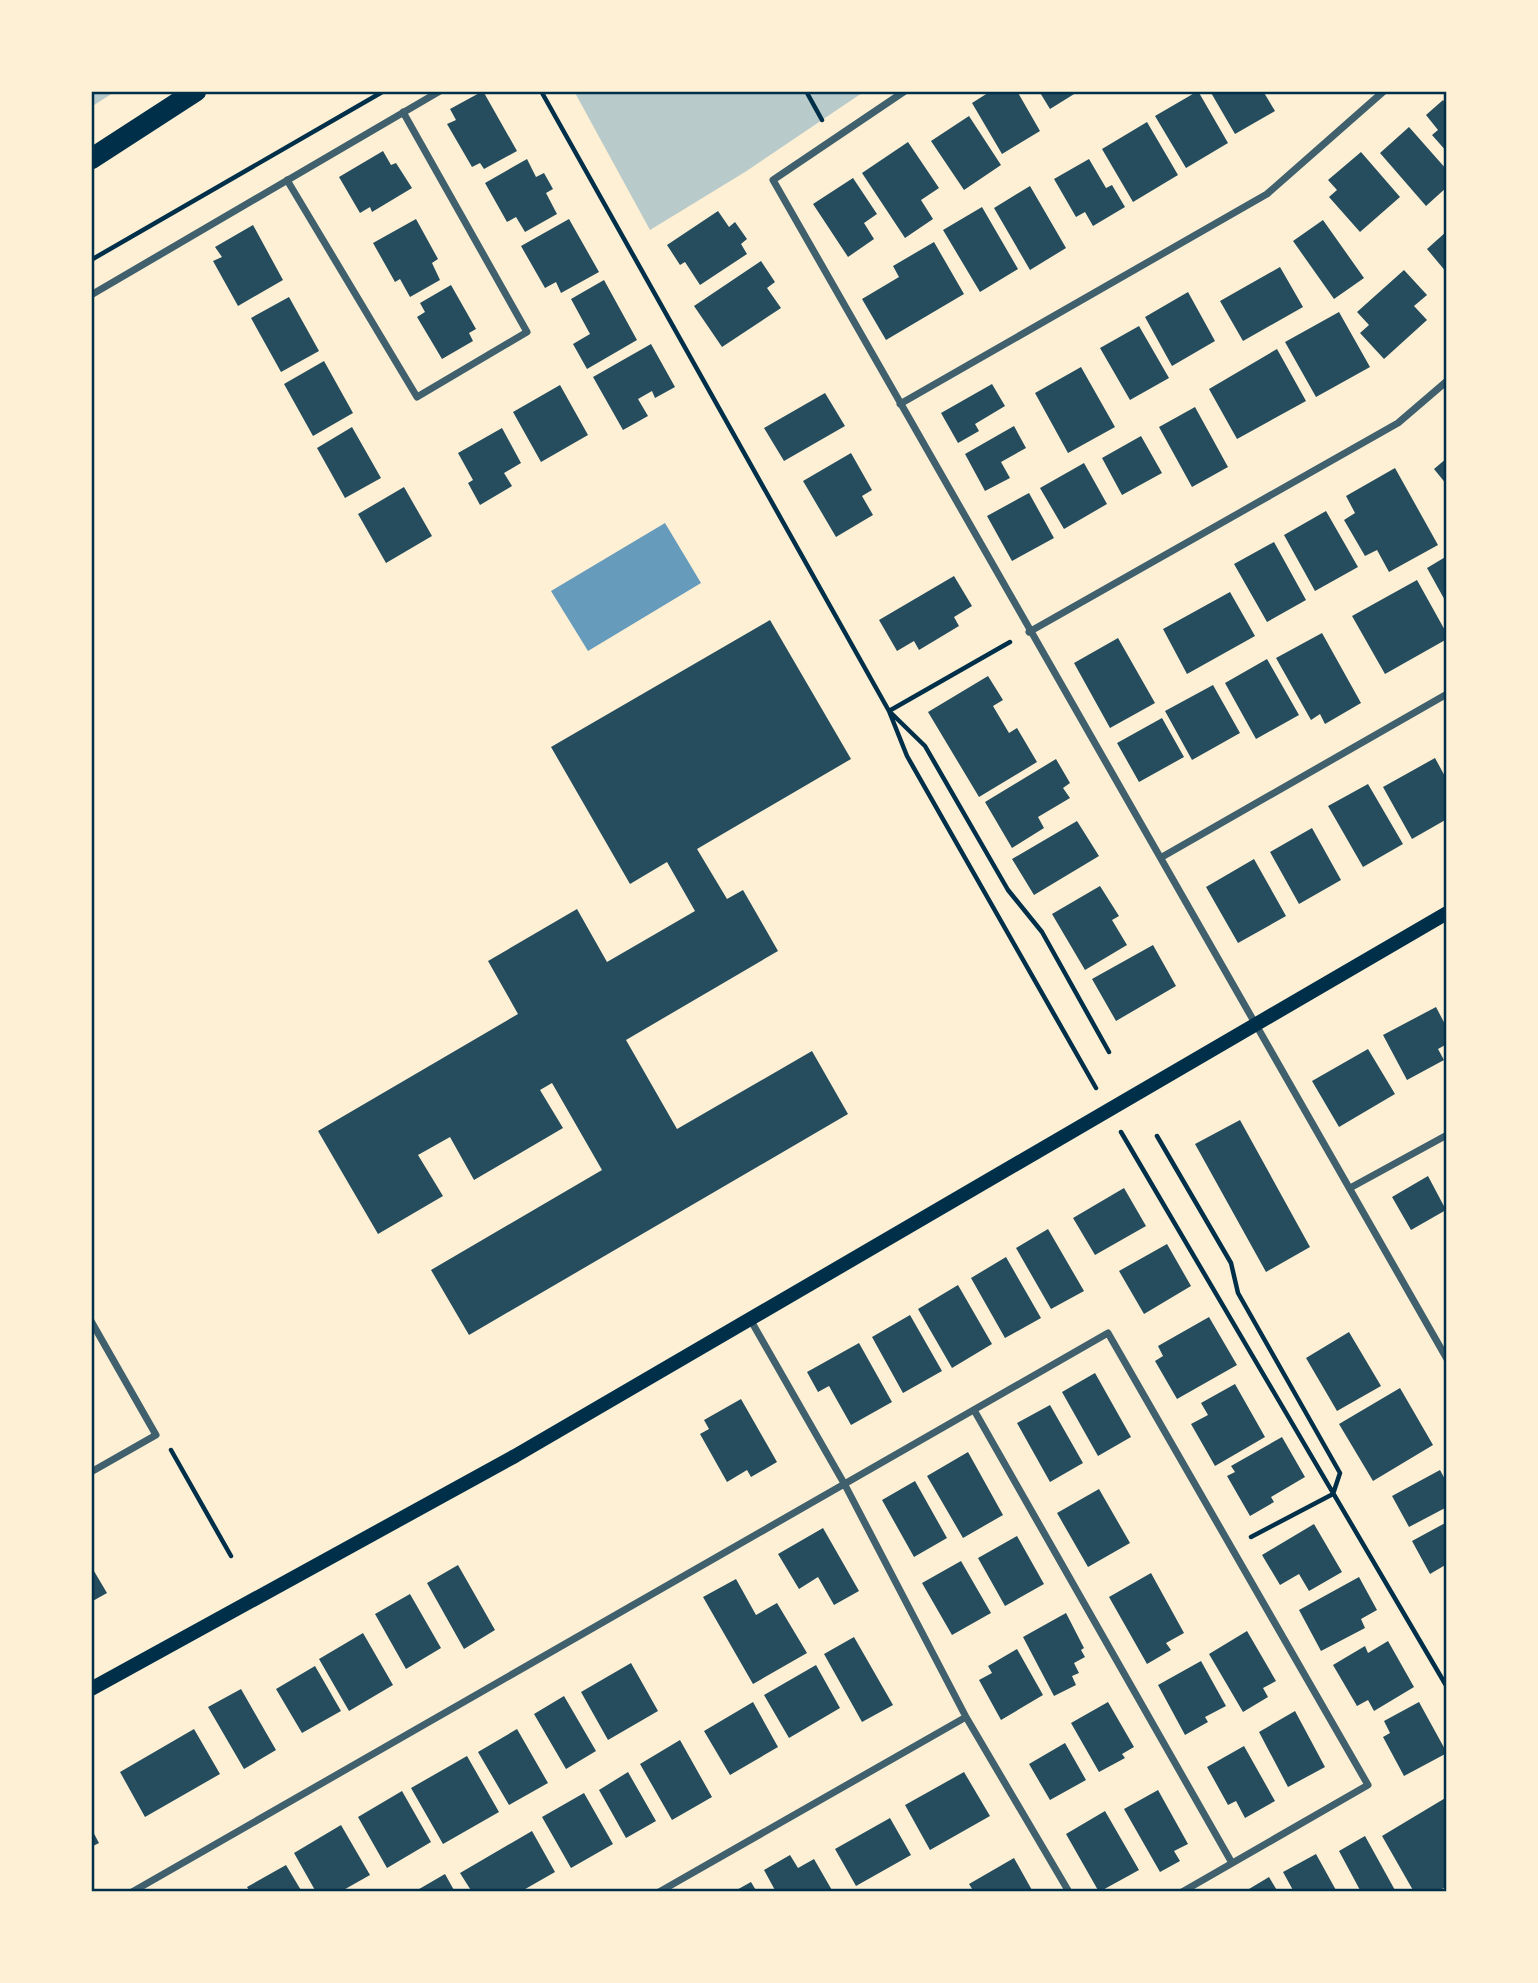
<svg xmlns="http://www.w3.org/2000/svg" width="1538" height="1983" font-family="'Source Sans 3',sans-serif">
<rect width="100%" height="100%" fill="#fdf0d5"/>
<path fill="#b9caca" d="M91,91H116L91,107Z
M574,91H865L745,172L650,230Z"/>
<path fill="#669bbc" d="M665,523L701,583L588,651L551,591Z"/>
<path fill="#264d5e" d="M483,91L517,151L484,169L480,163L472,167L447,124L456,120L450,109Z
M991,91H1017L1040,131L1002,154L972,103Z
M1039,91H1079L1050,109Z
M1198,91L1228,143L1186,168L1155,116Z
M1210,91H1263L1275,111L1235,134Z
M1443,100L1447,105V152L1432,135L1438,130L1426,115Z
M969,116L1001,165L964,190L931,141Z
M1147,122L1178,175L1133,202L1102,149Z
M1409,127L1447,170V187L1426,206L1380,153Z
M908,142L939,188L921,200L933,219L905,238L862,173Z
M383,151L391,165L396,163L412,188L372,212L370,207L360,213L339,177Z
M1361,152L1400,197L1360,232L1329,197L1337,190L1328,180Z
M527,159L536,177L544,173L553,189L546,193L557,214L525,232L516,217L507,222L485,183Z
M1089,159L1106,188L1112,185L1125,207L1093,226L1085,212L1076,217L1054,179Z
M853,178L877,214L864,223L874,239L848,257L813,204Z
M1030,186L1066,248L1030,270L994,208Z
M982,207L1018,269L980,292L943,230Z
M718,211L729,227L735,222L747,239L741,244L747,254L700,285L685,262L680,265L667,245Z
M416,219L438,259L432,263L440,280L410,297L400,279L395,282L373,243Z
M569,219L599,272L561,293L556,282L545,288L521,246Z
M1323,220L1364,278L1334,299L1293,241Z
M253,225L283,280L238,306L213,261L222,257L215,247Z
M1447,231V273L1427,249Z
M934,242L964,294L886,340L862,299L899,277L893,266Z
M761,261L775,282L767,288L781,308L722,347L694,306Z
M1280,267L1303,307L1243,341L1220,301Z
M1404,270L1427,295L1414,306L1427,320L1384,359L1360,333L1369,325L1357,312Z
M604,280L637,340L587,369L573,344L590,334L571,299Z
M451,285L476,329L469,333L473,341L442,359L417,317L425,312L420,303Z
M1188,292L1215,341L1172,366L1145,317Z
M289,297L319,351L281,372L251,318Z
M1339,312L1370,367L1316,397L1285,342Z
M1139,326L1169,378L1130,400L1100,348Z
M651,344L675,387L655,398L652,391L638,399L648,416L623,430L593,377Z
M1277,349L1306,401L1237,439L1209,389Z
M324,361L353,413L313,436L284,384Z
M1081,367L1115,427L1068,453L1035,393Z
M992,384L1005,406L975,424L979,431L958,443L941,413Z
M560,385L588,435L541,462L513,412Z
M825,393L845,426L784,461L764,428Z
M1195,407L1228,467L1192,487L1159,427Z
M1014,426L1026,448L1001,462L1010,478L985,491L965,454Z
M352,427L381,478L345,498L317,448Z
M502,428L521,463L504,473L512,486L480,505L468,483L473,480L458,453Z
M1141,436L1162,473L1122,495L1102,458Z
M851,453L872,490L862,496L873,515L836,537L803,481Z
M1447,458V485L1434,469Z
M1084,463L1107,504L1064,529L1040,488Z
M1395,468L1438,545L1389,572L1377,550L1365,556L1344,520L1355,513L1346,496Z
M404,487L432,536L386,563L358,514Z
M1029,493L1054,538L1012,561L987,516Z
M1326,511L1358,567L1315,591L1284,535Z
M1274,542L1306,600L1267,622L1234,564Z
M1447,556V604L1427,568Z
M954,576L972,606L954,617L959,626L919,650L914,641L897,651L879,620Z
M1417,580L1447,634V639L1385,674L1352,616Z
M1230,592L1255,636L1187,674L1163,629Z
M770,620L851,759L697,849L727,899L743,890L778,951L626,1040L677,1129L812,1051L848,1114L469,1335L431,1270L602,1170L552,1083L540,1090L563,1128L474,1180L450,1137L418,1155L443,1196L378,1234L318,1131L518,1014L488,961L577,909L607,962L695,911L667,862L630,884L551,747Z
M1322,633L1361,703L1325,724L1320,714L1311,720L1276,658Z
M1118,638L1155,703L1110,728L1074,663Z
M1267,659L1299,715L1256,739L1225,683Z
M988,676L1003,700L993,706L1009,733L1017,728L1037,762L979,797L928,712Z
M1213,685L1240,733L1192,760L1165,711Z
M1162,718L1184,757L1139,782L1117,743Z
M1435,758L1447,780V819L1412,839L1383,787Z
M1056,759L1070,783L1063,788L1070,798L1038,817L1044,828L1012,848L985,802Z
M1368,784L1403,844L1363,867L1328,806Z
M1077,821L1099,856L1034,895L1012,859Z
M1312,828L1341,880L1299,904L1270,852Z
M1254,859L1286,916L1238,943L1206,887Z
M1100,886L1119,916L1112,920L1127,945L1085,970L1052,914Z
M1153,945L1176,986L1116,1021L1092,979Z
M1436,1007L1447,1028V1044L1438,1049L1444,1060L1407,1080L1383,1035Z
M1368,1049L1395,1094L1339,1127L1312,1081Z
M1240,1120L1310,1247L1266,1272L1195,1144Z
M1428,1176L1446,1210L1411,1230L1392,1197Z
M1124,1188L1146,1226L1095,1255L1073,1218Z
M1048,1229L1084,1291L1051,1309L1016,1248Z
M1167,1244L1191,1286L1144,1314L1119,1271Z
M1006,1257L1041,1318L1005,1338L971,1278Z
M958,1285L992,1344L952,1368L918,1309Z
M910,1315L942,1371L903,1393L872,1337Z
M1209,1317L1237,1365L1177,1399L1155,1361L1163,1356L1158,1346Z
M1349,1332L1381,1386L1337,1411L1306,1358Z
M859,1343L892,1402L851,1425L829,1386L818,1392L807,1372Z
M1095,1373L1131,1437L1098,1456L1062,1392Z
M1235,1384L1265,1437L1215,1466L1191,1424L1208,1415L1201,1403Z
M1400,1388L1433,1445L1373,1481L1339,1424Z
M741,1399L777,1462L751,1477L747,1470L727,1482L700,1434L709,1429L704,1420Z
M1050,1405L1083,1463L1050,1482L1017,1423Z
M1282,1437L1305,1477L1271,1497L1274,1502L1250,1516L1227,1476L1235,1472L1231,1466Z
M968,1452L1003,1515L963,1538L927,1476Z
M1440,1470L1447,1483V1507L1409,1527L1392,1496Z
M915,1481L947,1538L914,1557L882,1500Z
M1099,1489L1130,1543L1088,1567L1057,1513Z
M1447,1522V1564L1430,1574L1412,1541Z
M1314,1524L1342,1572L1309,1591L1299,1574L1280,1585L1262,1555Z
M823,1528L859,1591L834,1605L818,1577L799,1589L778,1554Z
M1017,1536L1044,1584L1005,1606L978,1558Z
M961,1561L991,1613L952,1635L922,1583Z
M458,1565L495,1630L464,1649L427,1583Z
M91,1566L107,1593L91,1602Z
M1151,1573L1184,1633L1166,1643L1171,1650L1147,1664L1109,1597Z
M1359,1577L1377,1610L1361,1619L1365,1628L1321,1651L1299,1610Z
M736,1579L756,1615L777,1603L807,1653L753,1684L703,1597Z
M410,1594L441,1648L406,1669L375,1614Z
M1066,1613L1084,1648L1081,1650L1085,1657L1074,1663L1079,1673L1072,1676L1076,1685L1054,1696L1023,1637Z
M1247,1631L1276,1681L1263,1688L1268,1697L1243,1712L1209,1654Z
M363,1633L393,1685L349,1711L319,1659Z
M854,1637L893,1705L862,1722L824,1654Z
M1388,1641L1414,1687L1374,1711L1368,1700L1357,1706L1333,1665L1365,1646L1368,1653Z
M1017,1649L1043,1695L1001,1720L979,1680L992,1673L988,1666Z
M1201,1661L1226,1706L1205,1717L1208,1722L1185,1735L1158,1685Z
M631,1663L658,1711L608,1740L581,1692Z
M816,1665L840,1708L789,1738L764,1695Z
M315,1666L341,1711L302,1733L276,1689Z
M241,1689L276,1750L244,1769L208,1707Z
M564,1696L596,1751L566,1769L534,1714Z
M753,1702L778,1747L730,1775L704,1731Z
M1108,1702L1134,1747L1122,1754L1125,1758L1099,1772L1071,1723Z
M1419,1702L1447,1753L1404,1776L1383,1737L1390,1733L1384,1721Z
M1295,1711L1325,1767L1288,1787L1259,1732Z
M194,1729L220,1774L145,1817L120,1772Z
M517,1729L548,1783L509,1805L478,1752Z
M680,1740L712,1797L672,1820L640,1764Z
M1065,1743L1086,1780L1050,1800L1029,1764Z
M1244,1746L1275,1801L1245,1818L1236,1801L1228,1805L1207,1767Z
M467,1756L499,1812L443,1844L411,1788Z
M628,1772L656,1821L626,1838L599,1790Z
M964,1772L990,1816L930,1850L905,1805Z
M1158,1790L1188,1844L1174,1851L1180,1861L1160,1872L1124,1809Z
M402,1791L431,1842L387,1868L358,1817Z
M584,1793L613,1844L571,1868L542,1817Z
M1447,1797V1886L1437,1892H1414L1382,1836Z
M1105,1811L1139,1870L1099,1892L1066,1834Z
M890,1818L911,1855L856,1886L835,1849Z
M341,1825L370,1875L340,1892H316L294,1853Z
M91,1828L99,1843L91,1847Z
M532,1831L555,1872L520,1892H472L460,1873Z
M1365,1836L1396,1892H1361L1339,1851Z
M1316,1854L1337,1892H1294L1283,1872Z
M790,1855L798,1868L814,1859L833,1892H776L764,1870Z
M1014,1858L1033,1892H974L969,1884Z
M286,1865L302,1892H250L247,1887Z
M445,1874L455,1892H414Z
M1269,1877L1278,1892H1244Z
M751,1882L757,1892H733Z"/>
<g fill="none" stroke-linecap="round" stroke-linejoin="round">
<path stroke="#003049" stroke-width="4.5" d="M541,91L889,711L907,756L1096,1088
M806,91L822,120
M91,260L384,91
M1010,642L889,711L925,746L1008,890L1042,932L1109,1052
M1121,1132L1447,1687
M1157,1136L1231,1263L1238,1293L1340,1473L1333,1494L1251,1537
M171,1450L231,1556"/>
<path stroke="#3f606c" stroke-width="7" d="M905,91L773,180L1447,1359
M287,180L417,397L527,332L403,112
M91,295L440,91
M900,404L1267,194L1384,91
M1029,632L1398,423L1447,381
M1162,857L1447,694
M1350,1188L1447,1135
M750,1319L845,1485L966,1717L1069,1892
M91,1321L156,1435L91,1472
M974,1410L1232,1863
M132,1892L1108,1333L1368,1785L1182,1892
M659,1892L966,1717"/>
<path stroke="#003049" stroke-width="14" d="M91,1689L515,1456L1447,913"/>
<path stroke="#003049" stroke-width="21" d="M91,159L196,91"/>
</g>
<rect width="1538" height="1983" fill="none" stroke="#fdf0d5" stroke-width="186"/>
<rect x="93" y="93" width="1352" height="1797" fill="none" stroke="#003049" stroke-width="2.5"/>
</svg>
